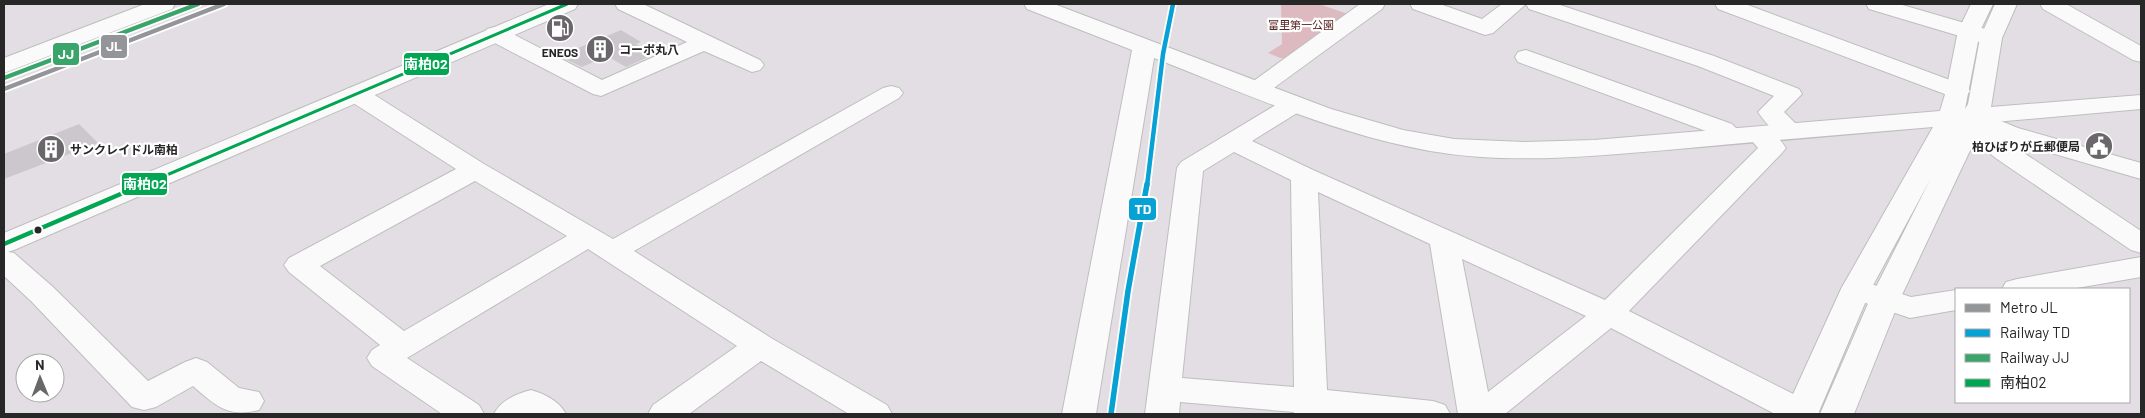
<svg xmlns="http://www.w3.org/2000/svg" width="2145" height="418" font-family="Barlow,'Noto Sans JP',sans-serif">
<rect width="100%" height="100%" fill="#e3dee4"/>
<path fill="#ddbac0" d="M1281,4H1319L1348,14L1289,58H1280L1268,53L1282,44Z"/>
<path fill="#cbc7cc" d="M621,30L641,42L636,44L655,54L626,67L607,56L582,67L559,56Z
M79,124L98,143L4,179V154Z"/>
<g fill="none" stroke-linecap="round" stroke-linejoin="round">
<defs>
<path id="minor" d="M145,4H175L172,9L4,73V58Z
M615,4H643L760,60L764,65L760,70L752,72L704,51L601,96L593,94L487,39L484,34L487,29L495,27L503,29L602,80L687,42L618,9Z
M1360,4H1385L1382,9L1264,95L1256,97L1248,95L1244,90L1248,85Z
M1410,4H1440L1482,19L1502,4H1526L1493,33L1485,35L1413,9Z
M1526,4H1557L1714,56L1799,89L1802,94L1784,112L1804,132L1800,137C1782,142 1768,127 1758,112L1774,96L1698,66L1529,9Z
M1715,4H1745L1966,86L1970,91L1966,96L1958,98L1950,96L1718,9Z
M1866,4H1899L1999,33L2002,38L1999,43L1991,45L1983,43L1869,9Z
M2040,4H2066L2141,46V62L2133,60L2043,9Z
M1526,50L1732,124L1745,137L1741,142C1729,145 1723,143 1714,134L1518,62L1515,57L1518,52Z
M891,86L899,88L903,93L899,98L634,251L771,338L887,405L892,414H849L761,361L689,414H648L653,405L737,346L588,249L407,358L479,405L484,414H442L372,366L367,358L372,350L380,345L289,272L284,265L289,258L456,169L347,99L344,94L347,89L356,87L365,89L484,164L613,239L883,88ZM475,181L567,236L404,331L320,266Z
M1293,98L1302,100L1305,105L1302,110L1252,141L1313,170L1605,300L1758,148L1746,134L1750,129C1767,124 1777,135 1786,148L1782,153L1629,311L1815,405L1820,414H1775L1611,328L1505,414H1458L1430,244L1318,192L1327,390L1433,401L1445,405L1450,414H1294V412L1180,402L1179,414H1145L1177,168L1181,162L1284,100ZM1234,152L1291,180L1294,387L1182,378L1203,171ZM1462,259L1586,316L1488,392Z
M1979,112L2018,128L2141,163V179L2003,139L2141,231V253L2131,250L1997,159L1960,130L1957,125L1960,120Z
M4,251L14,253L53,287L148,381L185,362L196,358L207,362L239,388L259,392L264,401L259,410C227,418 215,405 193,386L156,407L144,410L132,407L31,301L4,276Z
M2141,257V277L2071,289H2002L2006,282L2017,279Z
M1856,279L1911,297L1956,290V310L1910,318L1845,296L1841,289L1845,282Z
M531,390C545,394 559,401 566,414H494C501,400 516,394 531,390Z"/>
<path id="tertiary" d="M1024,4H1054L1331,109L1403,130L1454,139L1524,142L1594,140L1940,111L1946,91L1958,31L1971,4H1993L1980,31L1965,109L1968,104L1980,38L1995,4H2017L2002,38L1991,107L2141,95V109L1983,123L1900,299L1854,414H1820L1870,299L1931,178L1871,289L1818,414H1784L1841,289L1933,127C1848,134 1763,141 1678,149C1596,156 1512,165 1430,151C1334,134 1244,93 1154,58L1096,414H1062L1132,50L1027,9Z"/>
<path id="secondary" d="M549,4H578L575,9L14,250L4,253V233Z"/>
</defs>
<use href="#minor" stroke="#bebebe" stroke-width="2"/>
<use href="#tertiary" stroke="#bebebe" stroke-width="2"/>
<use href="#secondary" stroke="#bebebe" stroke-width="2"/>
<use href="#minor" fill="#fbfafb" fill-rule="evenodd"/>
<use href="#tertiary" fill="#fbfafb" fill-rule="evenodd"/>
<use href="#secondary" fill="#fbfafb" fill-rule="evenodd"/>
<defs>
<path id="bus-1-far1" d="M141,186L567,4"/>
<path id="bus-1" d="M4,244L144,184"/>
</defs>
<use href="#bus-1-far1" stroke="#fff" stroke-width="6"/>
<use href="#bus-1" stroke="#fff" stroke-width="8"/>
<use href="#bus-1-far1" stroke="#00a651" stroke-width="3"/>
<use href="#bus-1" stroke="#00a651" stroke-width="4.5"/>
<defs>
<path id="rail-1-far1" d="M1147,186L1163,54L1173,4"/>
<path id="rail-1" d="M1111,414L1128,291L1147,184"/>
<path id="rail-2" d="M4,78L198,4"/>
</defs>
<use href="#rail-1-far1" stroke="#fff" stroke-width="8"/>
<use href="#rail-1" stroke="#fff" stroke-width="9"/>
<use href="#rail-2" stroke="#fff" stroke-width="8"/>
<use href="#rail-1-far1" stroke="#08a1d4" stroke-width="4.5"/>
<use href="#rail-1" stroke="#08a1d4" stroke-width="5.5"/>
<use href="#rail-2" stroke="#3aa56a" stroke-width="4.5"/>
<defs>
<path id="metro-1" d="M4,89L224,4"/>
</defs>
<use href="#metro-1" stroke="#fff" stroke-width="8"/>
<use href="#metro-1" stroke="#939598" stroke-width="4.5"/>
</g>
<defs>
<symbol id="fuel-disc" viewBox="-11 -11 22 22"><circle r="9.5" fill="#696769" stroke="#fff"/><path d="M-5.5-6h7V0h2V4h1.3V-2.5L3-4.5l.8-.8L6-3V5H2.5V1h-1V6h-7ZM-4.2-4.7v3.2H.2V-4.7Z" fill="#fff"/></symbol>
<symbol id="building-disc" viewBox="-11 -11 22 22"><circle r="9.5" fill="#696769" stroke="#fff"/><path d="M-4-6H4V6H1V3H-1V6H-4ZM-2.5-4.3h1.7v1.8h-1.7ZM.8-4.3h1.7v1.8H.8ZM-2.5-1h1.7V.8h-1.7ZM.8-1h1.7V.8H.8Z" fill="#fff"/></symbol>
<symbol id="civic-disc" viewBox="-11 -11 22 22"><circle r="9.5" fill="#696769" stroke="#fff"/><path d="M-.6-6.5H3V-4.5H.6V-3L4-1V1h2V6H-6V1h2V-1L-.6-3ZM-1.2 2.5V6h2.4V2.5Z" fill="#fff"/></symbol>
</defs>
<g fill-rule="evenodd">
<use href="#fuel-disc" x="544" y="12" width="32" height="32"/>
<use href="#building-disc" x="584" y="33" width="32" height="32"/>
<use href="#civic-disc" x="2083" y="130" width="32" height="32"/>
<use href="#building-disc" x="35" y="133" width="32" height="32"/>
</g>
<circle fill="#272727" stroke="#fff" stroke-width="2" cx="38" cy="230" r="4.5"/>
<g text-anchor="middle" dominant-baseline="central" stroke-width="4.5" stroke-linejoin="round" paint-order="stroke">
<g font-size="11" fill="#592421" stroke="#fff">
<text x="1301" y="24">富里第一公園</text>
</g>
<g font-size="12" font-weight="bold" fill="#272727" stroke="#fff" text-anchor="start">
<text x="619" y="49">コーポ丸八</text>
<text x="560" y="52" text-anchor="middle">ENEOS</text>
<text x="2080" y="146" text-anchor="end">柏ひばりが丘郵便局</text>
<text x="70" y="149">サンクレイドル南柏</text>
</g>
</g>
<g stroke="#fff" stroke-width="2">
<rect x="100" y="34" width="28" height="25" rx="5" fill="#939598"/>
<rect x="52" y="42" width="28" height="24" rx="5" fill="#3aa56a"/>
<rect x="403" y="52" width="47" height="24" rx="5" fill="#00a651"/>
<rect x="121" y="172" width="47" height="24" rx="5" fill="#00a651"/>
<rect x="1128" y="197" width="29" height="24" rx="5" fill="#08a1d4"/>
</g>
<g font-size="14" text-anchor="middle" font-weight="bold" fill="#fff">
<text x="114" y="51">JL</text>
<text x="66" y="59">JJ</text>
<text x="426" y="69">南柏02</text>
<text x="145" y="189">南柏02</text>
<text x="1143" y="214">TD</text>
</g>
<rect width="2145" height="418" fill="none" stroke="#272727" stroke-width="10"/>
<rect x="1955" y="288" width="175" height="115" fill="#ffffff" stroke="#a9a9a9"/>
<rect x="1965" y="304" width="25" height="8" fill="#939598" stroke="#a9a9a9"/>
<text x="2000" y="313" font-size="15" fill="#272727">Metro JL</text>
<rect x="1965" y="329" width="25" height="8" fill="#08a1d4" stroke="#a9a9a9"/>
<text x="2000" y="338" font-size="15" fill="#272727">Railway TD</text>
<rect x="1965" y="354" width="25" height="8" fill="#3aa56a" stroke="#a9a9a9"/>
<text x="2000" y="363" font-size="15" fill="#272727">Railway JJ</text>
<rect x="1965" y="379" width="25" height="8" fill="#00a651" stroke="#a9a9a9"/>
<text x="2000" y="388" font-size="15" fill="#272727">南柏02</text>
<g transform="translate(40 378) rotate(359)"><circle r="24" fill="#ffffff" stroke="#a9a9a9"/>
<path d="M0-4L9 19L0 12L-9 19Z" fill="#696769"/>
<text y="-8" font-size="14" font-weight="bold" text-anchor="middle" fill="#272727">N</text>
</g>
</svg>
